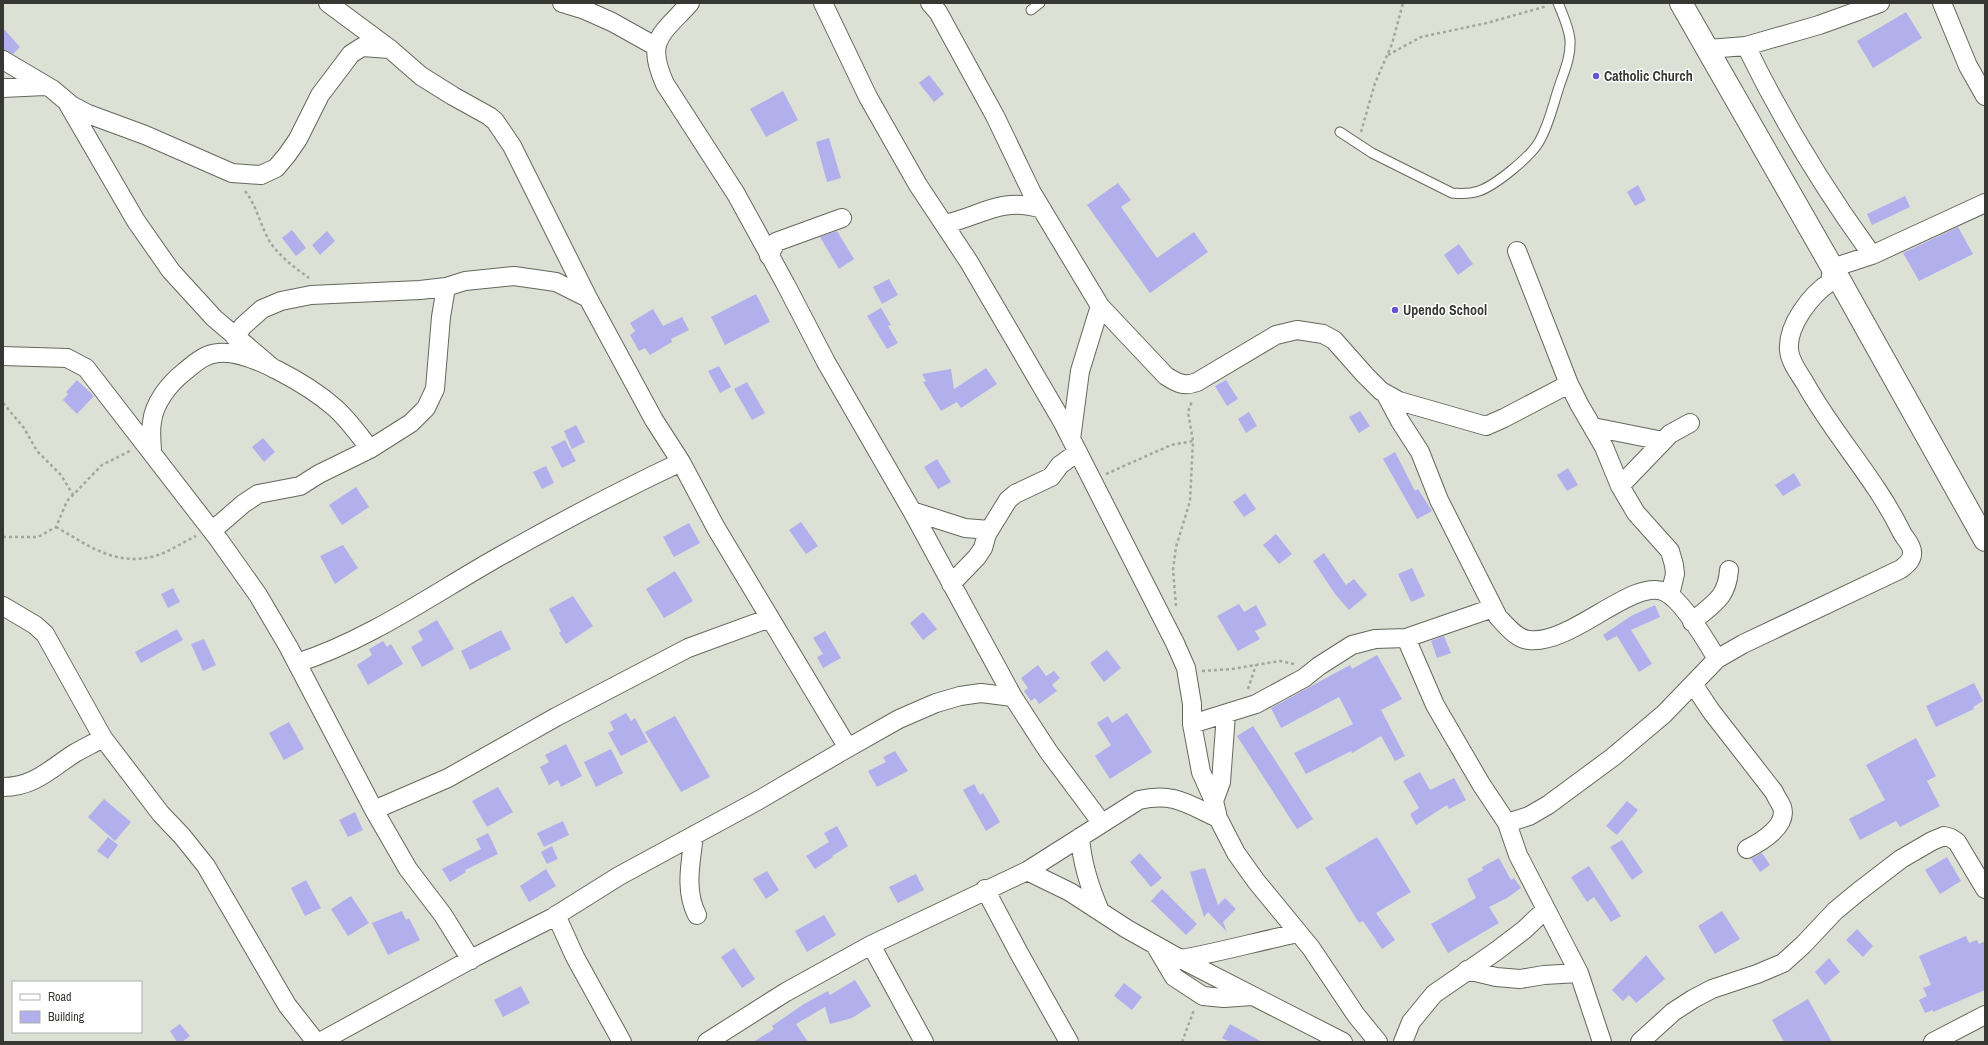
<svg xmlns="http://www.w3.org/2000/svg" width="1988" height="1045" font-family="'Archivo Narrow',sans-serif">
<rect width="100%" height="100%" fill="#dde0d4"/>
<path fill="#b1b0ed" d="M1906,12L1922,38L1873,68L1857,41Z
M3,28L20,47L13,54L3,50Z
M929,75L944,94L934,102L919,83Z
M783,91L798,120L766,137L750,109Z
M829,138L841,178L827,182L816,142Z
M1118,183L1131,200L1121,207L1157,258L1194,232L1208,252L1150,293L1087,205Z
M1638,185L1646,200L1635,206L1627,192Z
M1905,196L1910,207L1872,225L1867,214Z
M1958,227L1973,254L1919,281L1903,253Z
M292,230L306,248L296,256L282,238Z
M327,231L335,241L320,255L312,245Z
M837,231L854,259L839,269L820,237Z
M1459,244L1473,264L1458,275L1444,255Z
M889,279L898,295L882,304L873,287Z
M756,294L770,322L725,345L711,317Z
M881,308L891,325L888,326L898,343L887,349L867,316Z
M653,309L663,326L682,317L689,330L671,339L672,342L650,355L645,348L639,351L630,335L635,331L630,323Z
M719,366L731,387L720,393L708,371Z
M986,368L997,384L961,408L957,402L941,411L923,382L926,381L922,374L951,369L954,389Z
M77,380L94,396L77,414L63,400L68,394L66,392Z
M1226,380L1238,399L1227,406L1215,386Z
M747,382L765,413L752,420L734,389Z
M1360,411L1370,426L1359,433L1349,417Z
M1249,412L1257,426L1246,433L1238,419Z
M576,425L585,442L572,449L564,431Z
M263,438L275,452L264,462L252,447Z
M565,440L576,461L562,468L551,447Z
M1395,452L1415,491L1418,489L1432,511L1417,519L1383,459Z
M937,459L951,482L938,489L924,467Z
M546,466L554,483L542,489L533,472Z
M1568,468L1578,485L1567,491L1557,475Z
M1794,473L1801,485L1783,496L1775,485Z
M356,487L369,507L342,525L329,505Z
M1245,493L1256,509L1244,517L1233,502Z
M801,522L818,546L806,554L789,530Z
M689,523L700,543L674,557L663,537Z
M1276,534L1292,554L1279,564L1263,545Z
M343,545L358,568L335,584L320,556Z
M1324,553L1346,585L1354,579L1367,595L1349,610L1335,594L1313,561Z
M1412,568L1425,596L1411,602L1398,574Z
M675,571L693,601L664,618L646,589Z
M173,588L180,602L168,608L161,594Z
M573,596L593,626L566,644L559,633L561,631L549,609Z
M1239,604L1244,612L1256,605L1267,625L1255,631L1260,639L1238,651L1217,616Z
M1655,605L1660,617L1631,630L1652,664L1639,672L1617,636L1607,641L1603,635L1631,616Z
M923,612L937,629L923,640L910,623Z
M437,620L454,649L422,667L411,647L423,640L418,631Z
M177,629L183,640L141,663L135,652Z
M501,630L511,649L470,670L461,651Z
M825,631L841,658L823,668L817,657L823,654L813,638Z
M1444,636L1451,653L1437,658L1431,641Z
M204,639L216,665L203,671L191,644Z
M383,641L387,647L391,644L403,664L368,685L357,665L372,655L369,649Z
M1107,650L1121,668L1104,682L1090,663Z
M1377,655L1402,699L1381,710L1405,756L1395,761L1381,736L1352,753L1351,751L1306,774L1294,753L1353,724L1339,697L1281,728L1271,708L1350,665L1352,669Z
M1038,665L1046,676L1054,671L1060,678L1052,685L1057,691L1039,704L1035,698L1031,701L1024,691L1028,688L1021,678Z
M1974,683L1983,701L1973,707L1974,709L1936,727L1926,706Z
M626,713L631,721L635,718L648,742L621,756L608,733L614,730L610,722Z
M1127,713L1152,752L1110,779L1095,756L1111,745L1097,723L1108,716L1112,723Z
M675,716L710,777L681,792L645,732Z
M289,722L304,749L284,760L269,733Z
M1253,726L1313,819L1297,829L1237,736Z
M1916,738L1936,776L1927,781L1940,806L1900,827L1896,821L1860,840L1849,819L1885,800L1866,765Z
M566,744L582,776L561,787L558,780L549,785L540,767L549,762L545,755Z
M611,749L623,773L596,787L584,762Z
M895,751L908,771L877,787L868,771L886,762L883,757Z
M1420,772L1430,790L1454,778L1466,800L1449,809L1447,805L1416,825L1410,814L1419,808L1403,781Z
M974,784L980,795L983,793L1000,822L986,831L963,790Z
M498,787L513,812L487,827L472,801Z
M104,799L131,822L115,841L88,817Z
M1627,801L1638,810L1617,835L1606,826Z
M355,812L363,830L348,837L339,820Z
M563,821L569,835L544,847L537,833Z
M837,826L848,846L832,856L833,857L815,869L806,856L829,842L824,833Z
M488,833L498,854L465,870L466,872L450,882L442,869L481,849L476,839Z
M108,837L118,845L108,859L97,851Z
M1377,837L1411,892L1376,913L1395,940L1382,949L1363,921L1359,923L1325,868Z
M1622,840L1643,872L1632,880L1610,847Z
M552,846L558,859L547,864L541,852Z
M1140,853L1162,878L1151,887L1130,862Z
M1762,853L1770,865L1760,872L1751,859Z
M1947,857L1961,881L1940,894L1925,870Z
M1499,858L1511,880L1514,878L1521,888L1507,898L1489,907L1499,923L1448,953L1431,924L1476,898L1467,879L1483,870L1482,867Z
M1589,866L1621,916L1611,922L1594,897L1587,902L1571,877Z
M1205,868L1218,905L1225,898L1236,909L1223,922L1227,932L1208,912L1204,917L1190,872Z
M546,869L556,886L529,902L520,886Z
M767,871L779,890L766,899L753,879Z
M916,874L924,890L898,903L889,887Z
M306,880L321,908L305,916L291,888Z
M1162,889L1197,924L1186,935L1151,901Z
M351,896L369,923L348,936L331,909Z
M402,911L406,920L409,918L420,940L388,955L372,923Z
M1722,911L1740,939L1715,954L1698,926Z
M824,915L836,935L807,952L795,931Z
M1857,929L1873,946L1863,957L1846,940Z
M1966,936L1969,943L1977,940L1979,944L1985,941V990L1933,1012V1010L1925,1013L1919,1000L1927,996L1923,988L1931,985L1919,956Z
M734,948L755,979L742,988L721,957Z
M1646,955L1665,979L1636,1003L1629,995L1623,1001L1612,990Z
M1829,958L1840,972L1825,985L1815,972Z
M855,980L871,1006L852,1018L830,1024L825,1007L796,1024L808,1042H753L774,1029L772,1026L804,1004L828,991L830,995Z
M1124,983L1142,997L1132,1010L1114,996Z
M521,986L530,1003L503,1017L494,1000Z
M1808,999L1832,1042H1784L1772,1020Z
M180,1024L190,1036L182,1042H177L170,1031Z
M1230,1024L1262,1042H1230L1222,1038Z"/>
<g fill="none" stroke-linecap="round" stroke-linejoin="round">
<defs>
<path id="service" d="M1031,10L1040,3
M1340,132L1372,153L1452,193C1462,194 1470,194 1479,191C1496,185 1530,157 1539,142C1549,125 1553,105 1559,87C1564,72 1571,57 1570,40C1569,28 1563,15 1558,3"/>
<path id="minor" d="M328,3L390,49L421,76L453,96L489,116L495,121L512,146L588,298L654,420L681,462L716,528L848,748
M562,3L585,10L612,22L655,46
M690,3C661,35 645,40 665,84L736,194L786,285L826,362L912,511L1013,697L1048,751L1101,822
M823,3L868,97L918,185L969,262L1062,421L1175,643L1186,668L1192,704V724L1201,772L1214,801L1218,818L1236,853L1256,881L1311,948L1356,1015L1378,1042
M930,3L938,12L995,116L1032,193L1100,306L1166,376C1177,383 1184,387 1197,382L1276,335L1297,330L1323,334L1334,340L1365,375L1381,391L1399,401L1486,426L1504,418L1569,384
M1942,3L1968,66L1985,96
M1746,46C1782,120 1824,189 1872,255
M1708,49L1746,46L1819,25L1880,3
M3,60L52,89L71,105L88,114L145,135L232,173L261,175L276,168L287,155L298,139L320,95L351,54L362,47L390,49
M3,88L45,86
M68,104L136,221L171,271L214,318L274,369
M945,224C981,216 1002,196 1042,209
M1517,251L1569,384L1579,404L1604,447L1620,486L1636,513L1670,551L1674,565L1675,574L1670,595
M769,256L776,242L842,218
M235,337L243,326L262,309L281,301L311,295L420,290L446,287L465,281L514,276L556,282L588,298
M3,356L67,358L86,368L219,540L258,595L288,646L374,810L408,869L443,915L471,960
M1385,393L1400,421L1420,452L1439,500L1498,617C1506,625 1516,639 1529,640C1572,645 1633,577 1665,592C1682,600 1707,642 1717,659
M1593,427L1663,441
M1071,439L1080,371L1100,306
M152,453C152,443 150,432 152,422C154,403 169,384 184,372C194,364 204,354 218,353C249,349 311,387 334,407C348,419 359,435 370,449
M1620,486L1670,434L1690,423
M912,511L965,528L989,530
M211,529L220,524L243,504L258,494L300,486L319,474L370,449L411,423L426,408L435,389L441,317L446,287
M951,584L977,557L983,548L987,534L1008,500L1015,494L1051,477L1060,465L1078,452
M3,606L35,625L45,634L103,738L161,814L182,836L206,866L287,1005L316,1042
M1692,622C1712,604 1727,599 1729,570
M1406,638L1435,705L1481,784L1507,823L1518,855L1579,973L1602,1042
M297,663C365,641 426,599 488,563C551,527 615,493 681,462
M1693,684L1711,711L1774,792C1776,797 1780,802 1782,807C1788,826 1761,842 1747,849
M1192,724L1256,704L1304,678L1319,666L1352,645L1375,639L1406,638L1493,608
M3,787C34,787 50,769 75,753C84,748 94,743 103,738
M1214,801L1221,782L1226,714
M374,810L448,778L556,717L688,648L770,618
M1507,823L1529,816L1548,805L1613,757L1664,714L1717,659L1743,644L1901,569C1906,565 1913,560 1912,552C1912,544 1904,538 1901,531C1875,478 1833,434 1805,383C1799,373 1790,362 1789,350C1787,325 1811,295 1830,282L1832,268L1872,255L1985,203
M694,835C691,862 684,890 697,915
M1080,837C1082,864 1089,886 1100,911
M1027,871L1070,892L1127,929L1175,956L1343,1042
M985,889L1020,955L1069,1042
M556,915L575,957L622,1042
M871,945L924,1042
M1155,945L1174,977L1203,996L1224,998L1252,996
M1181,959C1221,952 1259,941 1299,933
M1467,970L1496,977L1520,979L1544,975L1579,973
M320,1042L475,957L552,918L619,876L759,800L839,753L899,719L936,703L960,696L981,693L1013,697
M707,1042L786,992L871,945L1027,871L1139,800C1174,792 1187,804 1218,818
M1403,1042L1411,1022L1434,994L1495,952L1524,930L1546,909
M1640,1042L1673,1012L1693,999L1712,989L1757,974L1783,963L1803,945L1835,911L1858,892L1901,859L1932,841L1944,836L1951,838L1957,842L1985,889
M1933,1042L1985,1015"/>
<path id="secondary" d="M1681,3L1840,281L1985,540"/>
</defs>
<use href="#service" stroke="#65675c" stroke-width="11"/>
<use href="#minor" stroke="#65675c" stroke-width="20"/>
<use href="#secondary" stroke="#65675c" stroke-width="24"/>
<path stroke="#a3a69c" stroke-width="2.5" stroke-dasharray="3 3" stroke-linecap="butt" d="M1388,55L1421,37L1487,23L1547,6
M1361,132L1375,83L1392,44L1403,3
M245,191C257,206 260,225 270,242C280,257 294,267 309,278
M3,403L24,428L37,451L61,475L73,495
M1106,474L1171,445L1193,441
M56,527C88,545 115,567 155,556C169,552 183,542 196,536
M3,537H38L56,527L67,501L73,495L102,465L130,451
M1176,606L1173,570L1176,547L1190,501L1193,441L1188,412L1192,401
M1202,671L1232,669L1280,661L1294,664
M1248,689L1256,665
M1182,1042L1194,1010"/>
<use href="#service" stroke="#fff" stroke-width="9"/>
<use href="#minor" stroke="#fff" stroke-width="18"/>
<use href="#secondary" stroke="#fff" stroke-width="22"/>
</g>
<g fill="#6655cf" stroke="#fff" stroke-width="1.5">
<circle cx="1596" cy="76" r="4"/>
<circle cx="1395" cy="310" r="4"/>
</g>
<g text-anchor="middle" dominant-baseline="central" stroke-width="3" stroke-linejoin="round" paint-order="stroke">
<g font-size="14" font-weight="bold" fill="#373833" stroke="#fff" text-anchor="start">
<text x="1604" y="76">Catholic Church</text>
<text x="1403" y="310">Upendo School</text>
</g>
</g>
<rect width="1988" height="1045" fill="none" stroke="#373833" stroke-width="8"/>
<rect x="12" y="981" width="130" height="52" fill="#ffffff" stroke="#afafad"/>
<rect x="20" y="994" width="20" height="6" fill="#ffffff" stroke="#afafad"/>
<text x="48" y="1001" font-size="12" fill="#373833">Road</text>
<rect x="20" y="1011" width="20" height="12" fill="#b1b0ed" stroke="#afafad"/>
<text x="48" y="1021" font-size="12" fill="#373833">Building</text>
</svg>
